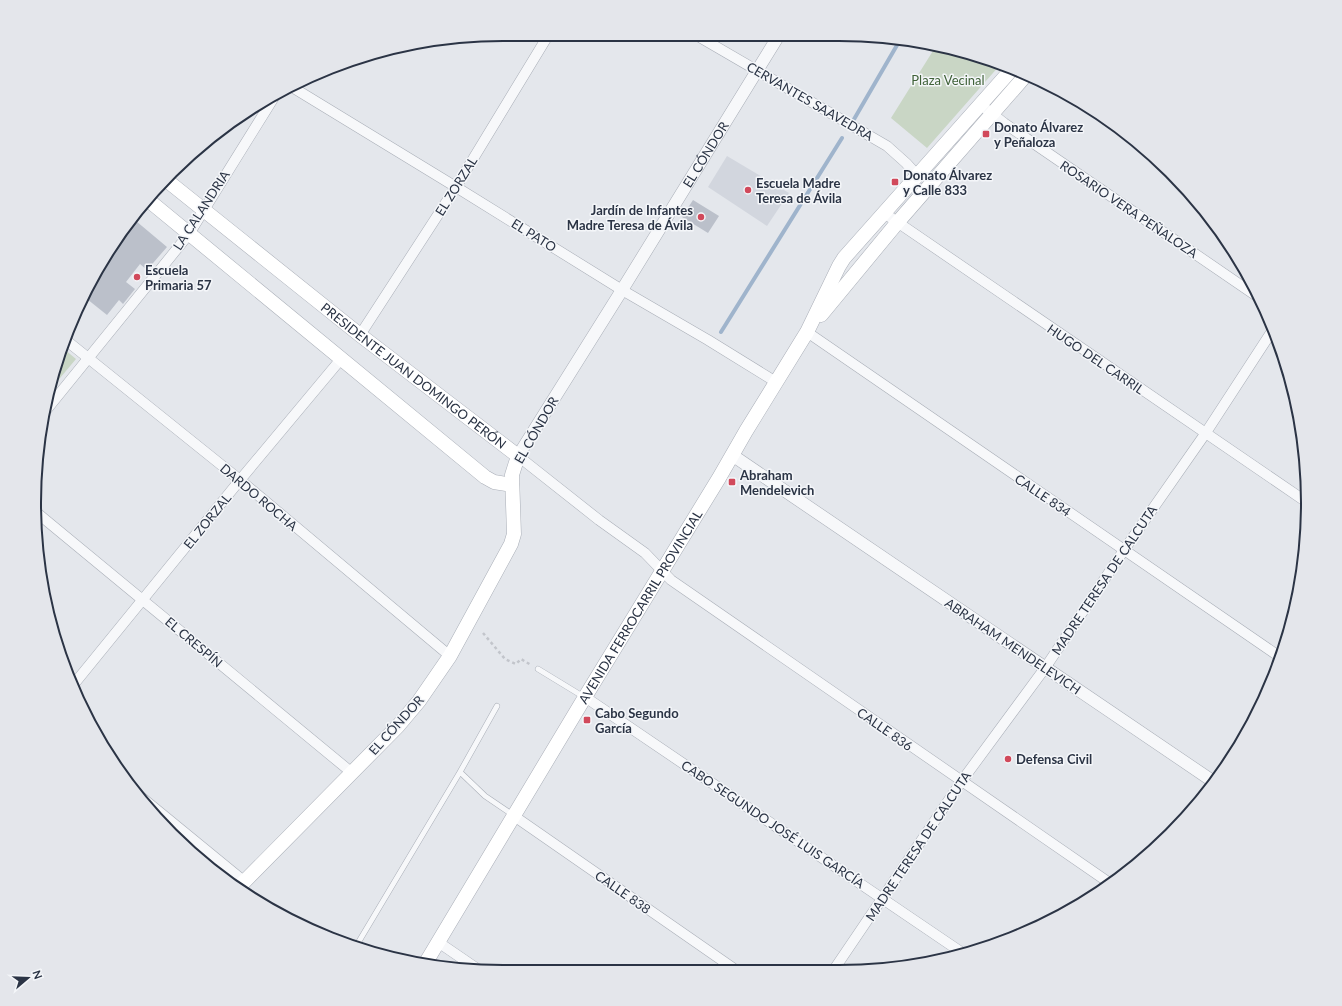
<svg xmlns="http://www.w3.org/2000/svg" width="1342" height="1006" font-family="Lato,sans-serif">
<rect width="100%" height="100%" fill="#e4e7ec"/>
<path fill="#d2d6de" d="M727,156L789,193L767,226L708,187Z"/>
<path fill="#c9d6c5" d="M936,46L961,50L1000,65L927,148L891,118Z
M64,349L76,359L50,390Z"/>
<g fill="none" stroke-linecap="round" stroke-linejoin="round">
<path stroke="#9fb4cc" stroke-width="4" d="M853,121L900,40
M721,332L842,138"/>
</g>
<path fill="#bbc0ca" d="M693,200L719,216L708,233L682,217Z
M136,221L167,247L147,270L140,264L126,282L135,289L123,304L119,300L107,315L82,295L113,249Z"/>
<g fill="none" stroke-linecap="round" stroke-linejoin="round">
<defs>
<path id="service" d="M538,669L584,697
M460,772L485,796L513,815
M355,948L460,772L497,706"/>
<path id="minor" d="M696,35L887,146L906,163L917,175
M292,87L456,187L622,290L708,340L776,382
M981,105L1004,123L1258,297
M884,213L1308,503
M807,332L1280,657
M360,335L456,187L549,34
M67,341L240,480L450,656
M43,414L189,234L276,94
M518,456L599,520L645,553L671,580L1111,884
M36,512L351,772
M74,684L240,480L341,359
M585,697L961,952
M140,796L245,882
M514,816L733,968
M438,942L476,968
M835,968L961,782L1045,668L1124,550L1205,434L1274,328"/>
<g id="tertiary">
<path d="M732,455L1214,782"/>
<path id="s1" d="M518,456L622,290L779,35"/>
</g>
<g id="secondary">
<path id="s2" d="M165,179L360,335L518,456L512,475L514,534L511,544L450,656L419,701L398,726L239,887"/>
<path d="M147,199L485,477L494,482L512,485"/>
<path d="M821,315L897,223L1026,75"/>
<path id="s3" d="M425,964L585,697L719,478L746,431L807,332L839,266L844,258L1012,69"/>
</g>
</defs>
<use href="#service" stroke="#a9aeb7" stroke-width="6"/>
<use href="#minor" stroke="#a9aeb7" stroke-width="11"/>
<use href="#tertiary" stroke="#a9aeb7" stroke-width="13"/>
<use href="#secondary" stroke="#a9aeb7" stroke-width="15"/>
<path stroke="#c2c5cb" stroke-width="2.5" stroke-dasharray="3 3" stroke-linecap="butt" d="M483,633L505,659L516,664L521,659L531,665"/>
<use href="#service" stroke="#f7f8fa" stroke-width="5"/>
<use href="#minor" stroke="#f7f8fa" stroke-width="10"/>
<use href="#tertiary" stroke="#f7f8fa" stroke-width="12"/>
<use href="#secondary" stroke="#fff" stroke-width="14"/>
</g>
<g fill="#d1495b" stroke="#f4f6f9" stroke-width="1.5">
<rect x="982" y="130" width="8" height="8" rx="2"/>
<rect x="891" y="178" width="8" height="8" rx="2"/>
<circle cx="748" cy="190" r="4"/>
<circle cx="701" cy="217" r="4"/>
<circle cx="137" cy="277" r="4"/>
<rect x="728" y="478" width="8" height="8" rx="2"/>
<rect x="583" y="716" width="8" height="8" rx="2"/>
<circle cx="1008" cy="759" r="4"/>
</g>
<g text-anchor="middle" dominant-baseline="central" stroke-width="3" stroke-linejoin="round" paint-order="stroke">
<g font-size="13" fill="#3f6138" stroke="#f4f6f9">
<text x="948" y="80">Plaza Vecinal</text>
</g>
<g font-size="13" fill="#2b3445" stroke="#f4f6f9">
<text transform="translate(810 101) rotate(30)">CERVANTES SAAVEDRA</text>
<text stroke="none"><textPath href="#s1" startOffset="355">EL CÓNDOR</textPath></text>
<text transform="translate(456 186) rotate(-58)">EL ZORZAL</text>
<text transform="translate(1129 209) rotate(34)">ROSARIO VERA PEÑALOZA</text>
<text transform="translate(201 210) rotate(-57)">LA CALANDRIA</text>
<text transform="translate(534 235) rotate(32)">EL PATO</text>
<text transform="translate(1096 359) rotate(34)">HUGO DEL CARRIL</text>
<text stroke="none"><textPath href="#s2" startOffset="317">PRESIDENTE JUAN DOMINGO PERÓN</textPath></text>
<text transform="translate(536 430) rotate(-60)">EL CÓNDOR</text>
<text transform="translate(1043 495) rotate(34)">CALLE 834</text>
<text transform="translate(259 497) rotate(40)">DARDO ROCHA</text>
<text transform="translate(207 521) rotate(-51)">EL ZORZAL</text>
<text transform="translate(1104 580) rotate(-56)">MADRE TERESA DE CALCUTA</text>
<text stroke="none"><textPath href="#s3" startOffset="417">AVENIDA FERROCARRIL PROVINCIAL</textPath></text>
<text transform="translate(194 642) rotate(40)">EL CRESPÍN</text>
<text transform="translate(1013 646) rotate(34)">ABRAHAM MENDELEVICH</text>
<text transform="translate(396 725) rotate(-48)">EL CÓNDOR</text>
<text transform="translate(885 729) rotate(35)">CALLE 836</text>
<text transform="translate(773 824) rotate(34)">CABO SEGUNDO JOSÉ LUIS GARCÍA</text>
<text transform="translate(918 846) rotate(-56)">MADRE TERESA DE CALCUTA</text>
<text transform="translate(623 892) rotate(35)">CALLE 838</text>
</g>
<g font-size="13" font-weight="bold" fill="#2b3445" stroke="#f4f6f9" text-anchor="start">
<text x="994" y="127">Donato Álvarez<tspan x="994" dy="15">y Peñaloza</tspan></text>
<text x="903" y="175">Donato Álvarez<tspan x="903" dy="15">y Calle 833</tspan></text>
<text x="756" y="183">Escuela Madre<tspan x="756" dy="15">Teresa de Ávila</tspan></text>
<text x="693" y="210" text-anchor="end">Jardín de Infantes<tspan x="693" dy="15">Madre Teresa de Ávila</tspan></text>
<text x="145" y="270">Escuela<tspan x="145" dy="15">Primaria 57</tspan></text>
<text x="740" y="475">Abraham<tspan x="740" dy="15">Mendelevich</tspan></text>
<text x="595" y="713">Cabo Segundo<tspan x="595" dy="15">García</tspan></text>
<text x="1016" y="759">Defensa Civil</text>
</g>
</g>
<path d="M0 0H1342V1006H0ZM503 41H839A462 462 0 0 1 1301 503V503A462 462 0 0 1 839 965H503A462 462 0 0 1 41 503V503A462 462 0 0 1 503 41Z" fill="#e4e6eb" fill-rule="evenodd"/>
<path fill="none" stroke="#2b3445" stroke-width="2" d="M503 41H839A462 462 0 0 1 1301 503V503A462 462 0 0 1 839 965H503A462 462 0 0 1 41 503V503A462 462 0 0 1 503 41Z"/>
<g transform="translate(28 978) rotate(71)" stroke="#f4f6f9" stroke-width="3" paint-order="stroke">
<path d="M0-3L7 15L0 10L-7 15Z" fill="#2b3445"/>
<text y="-6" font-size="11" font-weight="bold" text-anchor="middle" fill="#2b3445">N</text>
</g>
</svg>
